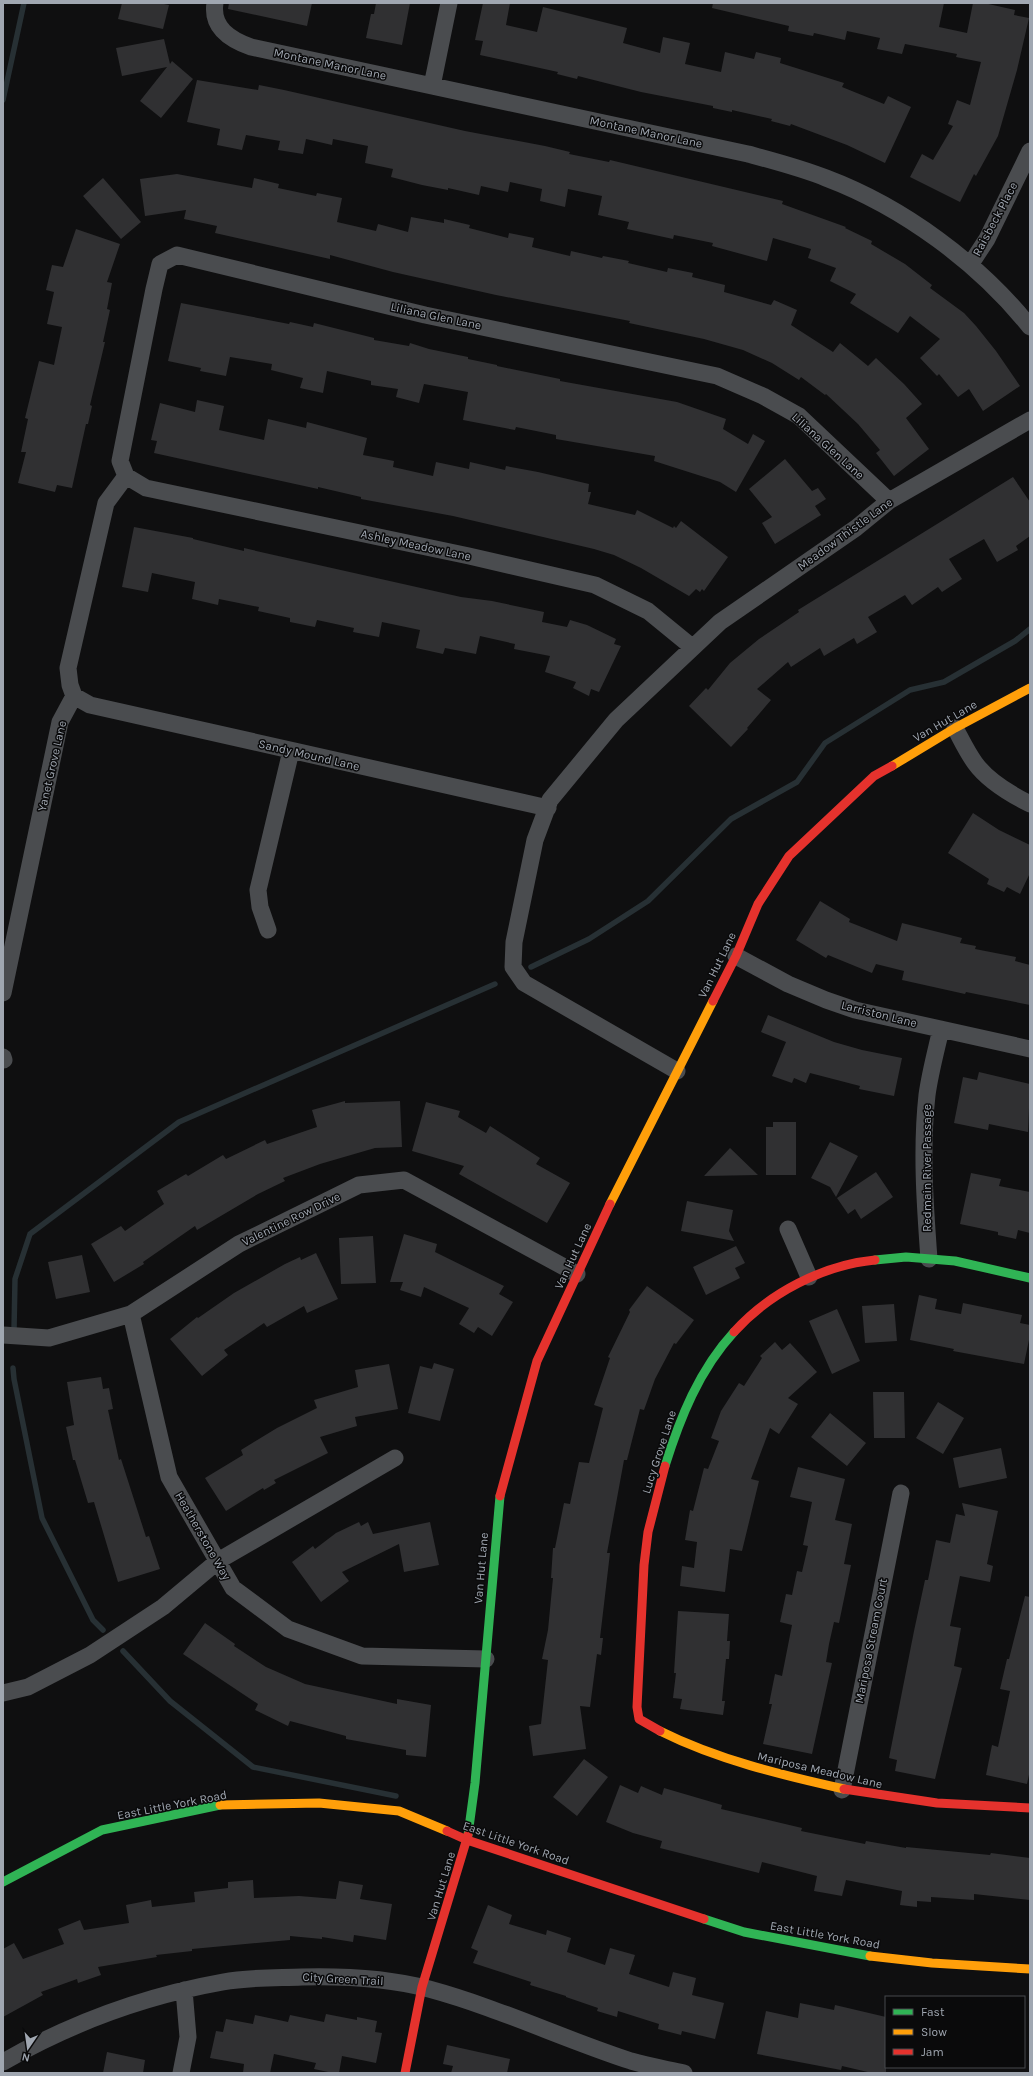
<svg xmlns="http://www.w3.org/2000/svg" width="1033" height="2076" font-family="Karla,sans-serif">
<rect width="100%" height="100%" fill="#0f0f10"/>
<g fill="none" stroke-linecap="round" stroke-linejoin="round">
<path stroke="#273034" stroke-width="5.5" d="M3,100L24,3
M531,967L589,939L648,901L731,819L797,782L825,743L910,690L944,682L1015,641L1030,629
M14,1330L15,1279L30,1234L179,1122L495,984
M13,1368L14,1379L42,1518L93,1620L103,1630
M123,1651L170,1701L253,1767L396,1796"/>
</g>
<path fill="#303032" d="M122,3H159L169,5L163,29L118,19Z
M229,3H312L307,26L228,9Z
M376,3H410L402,45L366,38L371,14H374Z
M483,3H510L506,25L537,32L543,7L627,28L623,43L660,53L663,37L690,43L685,64L721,72L725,52L754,59L756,52L781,58L780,63L844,83L842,87L884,104L888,96L911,107L885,163L847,145L791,124L790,126L771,121L772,119L732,110V112L713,108V106L641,92L578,76L577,79L557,74L558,72L480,55L483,41L475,40Z
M713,3H944L939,27L967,33L973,3H984L1015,10L1014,15L1029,18L1017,70L998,136L976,176L974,174L960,202L910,177L922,154L933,160L953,126L948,124L957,100L970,105L981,62L956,57L957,54L905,44L902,54L877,49L880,38L847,31L845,40L814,33L813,36L788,31L789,26L712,8Z
M164,39L170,64L172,61L193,79L161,118L140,101L167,67L122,76L116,48Z
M197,80L258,90L259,85L284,90L465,131L545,146L570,152L569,154L609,162L610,160L783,201L782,204L846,227L845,228L872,241L871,244L905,264L932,285L930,288L964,313L976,326L996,351L1020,386L983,411L969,389L958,397L939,374L937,376L920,358L940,339L910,316L898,333L850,303L856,294L830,281L836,268L808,258L811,249L773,238L767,261L712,246L713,243L674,235L673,239L627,229L629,222L598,215L602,196L568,189L565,207L540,201L542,189L510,182L508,192L481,186L479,195L448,188V190L422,185L391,177L393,169L365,163L368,146L333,139L332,145L306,139L303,154L278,150L280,141L246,135L242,150L217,145L220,129L187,122Z
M177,174L252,188L254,178L279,184L278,188L316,196L317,193L342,198L337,222L376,231L378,224L408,232L411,217L444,223V219L470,225L469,228L508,238L509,233L534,238L532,247L570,256L571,251L602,258L603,256L629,261L628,263L667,272L668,268L693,273L692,277L725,285L724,292L771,305L774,300L797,310L791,325L833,352L840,343L868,366L876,358L904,384L922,404L906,418L929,449L894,476L876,453L880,450L858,424L826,394L825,395L801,377L799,380L772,363L743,350L704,339L629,323L630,321L496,295L393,272L330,255V259L215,233L217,226L184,219L186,210L145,216L140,179Z
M103,178L141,222L121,239L83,196Z
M76,229L120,244L107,282L112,283L107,309L110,310L103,342H105L90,405L92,406L88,424H86L72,488L57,485L55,492L18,483L26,452H21L28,419L25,418L39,361L54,365L62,327L47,324L54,292L46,290L52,265L63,267Z
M181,303L289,324L290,322L313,327L314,323L374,338V340L409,346L410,343L429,349L468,357V359L497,365V366L560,379V381L677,402L726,419L723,429L748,444L753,434L765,441L736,492L720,482L654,461L655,456L556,439V435L516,427L515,430L463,420L468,392L424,384L419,403L396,397L398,389L371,385V381L327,371L323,393L300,388L303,378L271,370L272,364L230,357L226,376L200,371L201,368L168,361Z
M197,400L224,406L219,430L264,440L268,419L306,428L307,422L367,438L363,455L394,461L393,467L433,476L436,462L469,469L470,462L505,470L506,466L538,472L589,484L588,492H591L588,504L635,515L637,510L673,528L674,526L676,528L681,521L728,557L704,591L702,589L700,592L696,589L689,596L641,568L614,555L594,549L453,516L361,499V497L318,487V489L154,453L157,441L151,440L160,403L195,412Z
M785,459L812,491L818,488L826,499L815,506L821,515L775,544L762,523L772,517L749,489Z
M1013,477L1030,502V536L1016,546L1018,550L997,562L984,539L949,559L962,579L942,592L938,587L912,605L905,595L868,617L877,632L857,644L854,638L824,656L820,648L791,667L788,662L757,689L771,700L747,728L748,729L731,747L689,706L706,688L708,690L730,663L759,639L799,612L798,610Z
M134,527L193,538V539L244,551V548L265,553L461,597L492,601L544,612L542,622L567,627L570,620L587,625L616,639L614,644L621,646L599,692L591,689L589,696L573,688L576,682L545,672L550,656L514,649L515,644L480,636L476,654L445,648L443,654L416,648L420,630L382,622L379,637L353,632L354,628L317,620L315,627L290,622V618L258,611L259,607L219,599L218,605L192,599L195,582L152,573L148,592L122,587Z
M973,813L999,830L1030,845V873L1020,894L1007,887L1004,892L987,884L989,879L948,853Z
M820,901L850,919L849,922L897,941L902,923L962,938L960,943L976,946L975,949L1016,957L1015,961L1030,965V1005L966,992L965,994L902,980L904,971L876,964L872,973L828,955L826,958L796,940Z
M768,1015L834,1042L862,1050L902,1058L894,1096L859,1089L860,1086L810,1073L806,1083L794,1078L792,1083L772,1076L786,1042L761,1032Z
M979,1072L1030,1084L1028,1132L989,1124L988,1130L954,1123L963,1077L977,1080Z
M345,1101V1103L400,1101L402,1147L375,1148L320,1164L283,1178L285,1181L258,1194L197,1230L195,1226L143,1262L144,1264L114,1282L91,1244L121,1226L125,1231L164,1204L157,1191L186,1174L188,1176L223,1155L226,1159L265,1140L267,1144L317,1127L312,1110Z
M426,1102L460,1111L458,1117L486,1133L490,1126L540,1158L536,1164L570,1183L547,1223L459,1174L464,1166L412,1151Z
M773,1122H796V1175H766V1127H773Z
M830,1142L858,1156L836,1197L830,1187L811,1178Z
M730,1148L758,1175L704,1176Z
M876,1172L893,1197L861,1219L855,1209L848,1214L837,1198Z
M971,1173L1001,1179L999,1186L1030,1192V1233L1018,1230L1016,1239L998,1235V1232L960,1224Z
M687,1201L733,1210L729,1231L734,1241L681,1231Z
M404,1234L437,1244L435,1252L504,1286L499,1294L513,1302L492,1336L478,1327L474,1333L459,1324L469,1308L424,1287L421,1297L400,1290L403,1282H390Z
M373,1236L376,1283L341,1284L339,1238Z
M736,1246L745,1263L735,1268L740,1278L706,1295L693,1267Z
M316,1253L338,1299L307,1313L304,1306L267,1327L264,1323L224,1350L228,1355L202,1376L170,1339L197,1317L198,1318L234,1293L285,1264L300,1257L301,1260Z
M82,1255L90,1292L56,1299L48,1262Z
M647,1286L694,1320L676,1344L674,1343L655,1379L644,1410L640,1409L627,1460H624L607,1553H610L600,1638H603L601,1655L597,1654L590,1707L580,1706L586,1749L533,1756L529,1726L541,1724L548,1660L542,1659L548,1630L553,1578H551L553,1548H555L564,1503L570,1504L579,1462L589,1463L603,1408L594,1405L610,1358L608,1357L630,1312L629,1310Z
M919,1295L937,1299L935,1309L961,1314L963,1303L1022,1315L1020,1323L1030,1325V1335L1024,1364L953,1351L954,1349L910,1340Z
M894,1304L897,1341L865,1343L862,1306Z
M837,1309L860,1361L832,1374L809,1321Z
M775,1342L782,1350L790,1343L817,1372L788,1398L798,1404L779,1434L770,1428L751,1479L759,1481L742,1551L730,1549L725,1592L680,1586L682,1566L694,1568L697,1542L685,1540L690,1510L693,1511L704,1468L708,1469L719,1441L711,1438L721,1411L739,1383L744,1386L762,1358L760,1356Z
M434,1363L454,1369L440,1421L408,1413L420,1366L432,1369Z
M389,1364L398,1409L355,1417L357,1426L320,1437L328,1453L274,1480L276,1483L264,1490L263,1488L226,1511L205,1478L243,1455L241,1450L277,1428L317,1408L314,1400L358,1387L355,1370Z
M101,1377L103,1389L109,1388L113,1409L108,1410L119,1460L121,1459L146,1537L149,1536L160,1569L118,1582L94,1502L88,1503L75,1460H73L66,1427L74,1425L67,1382Z
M873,1392H904L905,1438H874Z
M938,1402L964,1418L943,1454L916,1438Z
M830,1413L866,1443L847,1466L811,1437Z
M1001,1448L1007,1478L959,1488L953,1458Z
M798,1467L845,1479L835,1520L852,1524L844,1564L851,1565L839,1623L834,1622L829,1644L826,1662L832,1663L812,1754L763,1744L772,1704H769L775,1674L782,1676L792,1625L780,1622L786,1594L792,1595L797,1571L802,1572L808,1546L803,1545L812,1502L790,1497Z
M962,1503L998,1511L987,1564L993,1566L990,1582L960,1576L950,1626L961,1628L954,1666L962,1668L935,1779L895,1771L897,1760L889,1758L914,1631L925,1580H928L936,1540L950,1543L956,1514L965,1516Z
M359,1522L361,1526L368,1522L373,1534L430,1522L439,1565L404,1572L399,1544L342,1572L349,1581L321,1602L292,1562L313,1546L315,1549L336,1533Z
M1025,1596L1030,1597V1770L1027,1784L986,1775L992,1745L998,1747L1010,1691L1000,1689L1007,1659H1009Z
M678,1611L729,1614L727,1641H730L729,1659H726L722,1701H725L723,1715L680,1709L682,1699L673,1698L676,1673H674Z
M205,1623L235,1644L234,1646L266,1667L305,1684L397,1704V1699L431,1705L426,1757L406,1755V1750L346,1739V1736L290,1721L288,1726L255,1710L258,1704L183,1654Z
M584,1759L608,1777L577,1816L553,1797Z
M620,1785L638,1793L641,1786L662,1795L664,1788L722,1805L721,1809L802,1828L801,1831L865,1844L866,1841L906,1848V1847L990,1855L991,1853L1030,1858V1900L974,1894V1900L931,1897V1902L917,1901V1907L900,1905L902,1891L846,1880L842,1896L814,1891L817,1876L762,1862L759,1873L660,1848L662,1841L633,1833L606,1822Z
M253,1880L254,1898L299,1896L336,1899L339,1881L363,1885L360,1899L392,1904L386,1940L354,1935L353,1942L322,1937V1939L290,1936V1940L192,1949V1951L156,1955L157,1957L98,1967L101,1975L78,1983L77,1979L41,1992L43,1995L3,2017V1949L14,1943L23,1959L64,1944L58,1929L80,1920L84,1930L129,1923L126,1905L151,1900L152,1907L195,1902L194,1892L228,1888V1882Z
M488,1905L512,1915L509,1924L546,1935L547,1930L571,1938L567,1952L605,1965L610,1948L635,1955L629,1974L669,1987L673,1972L696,1978L692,1995L724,2003L715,2039L682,2031L681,2035L658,2029L659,2024L618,2011L617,2017L597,2011L598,2008L566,1997V1996L530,1985L531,1982L473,1963L478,1951L471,1948Z
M800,2003L834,2010L835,2005L886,2017V2073H872L842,2066L841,2070L757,2054L766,2011L798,2018Z
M326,2014L357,2020V2017L377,2021L375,2032L382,2033L376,2063L342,2056L339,2073H333L314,2069L316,2063L274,2054L270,2073H243L244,2064L210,2058L216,2031L223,2032L226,2019L253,2024L255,2015L288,2022L290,2015L324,2022Z
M447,2045L510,2059L507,2073H451L453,2066L443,2064Z
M107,2052L145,2060L143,2073H103Z"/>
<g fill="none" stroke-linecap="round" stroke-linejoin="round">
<path stroke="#4a4c4f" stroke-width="17" d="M215,3C211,28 231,40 251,47L748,154C774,161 801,168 826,178C903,207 979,263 1030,327
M432,86L449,3
M970,265L987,239L1030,151
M126,476L120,461L154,289L160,264L177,255L425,315L717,376L763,396L799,416L889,501
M126,476L146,488L469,556L595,585L648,611L692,647
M74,696L90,705L548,808
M955,728C961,739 967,752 975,763C988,781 1010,794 1030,804
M268,930L260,907L258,890L291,751
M736,956L788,984L826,1000L855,1010L1030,1049
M3,993L60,722L74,696L70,685L68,668L106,503L126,476
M3,1057L4,1060
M677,1071L524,983L513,967L514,942L535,840L550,800L616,720L720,622L856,528L889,501L1030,420
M788,1229L809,1277
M929,1259C925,1205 921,1149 927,1095C930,1073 936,1051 941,1029
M131,1314L169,1477L233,1588L288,1629L362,1656L486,1659
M3,1335L49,1338L131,1314L239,1244L359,1185L404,1180L577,1274
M3,1693L28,1687L90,1655L163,1607L218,1561L395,1458
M842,1790L901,1493
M3,2062C73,2022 144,1996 223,1982C249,1977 276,1978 302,1977C344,1976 388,1978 429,1989C499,2008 563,2039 631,2061C648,2066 666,2069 684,2073
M181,2073L188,2037L184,1990"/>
<path stroke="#30b455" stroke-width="9" d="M875,1260L906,1257L955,1261L1030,1278
M665,1466C680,1418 699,1370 734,1332
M468,1835L475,1783L500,1496
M3,1882L102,1830L220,1805
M704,1919L744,1932L870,1956"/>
<path stroke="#ff9f0a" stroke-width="9" d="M892,766L955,728L1030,688
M610,1204L713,1001
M660,1731C718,1760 782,1775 844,1789
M220,1805L319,1803L399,1811L447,1831
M870,1956L932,1963L1030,1969"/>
<path stroke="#e5322d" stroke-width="9" d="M713,1001L736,956L758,904L789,856L874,776L892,766
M734,1332C769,1293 823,1265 875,1260
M500,1496L537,1361L610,1204
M660,1731L639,1719L637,1707L644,1565L648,1532L665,1466
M844,1789L937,1803L1030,1808
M447,1831L467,1840L704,1919
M405,2073L422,1987L468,1835"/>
</g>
<g text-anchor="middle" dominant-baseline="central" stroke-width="3" stroke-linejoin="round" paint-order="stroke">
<g font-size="12" fill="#a0a7b1" stroke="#0a0a0b">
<text transform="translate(330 64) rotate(12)">Montane Manor Lane</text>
<text transform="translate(646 132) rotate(12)">Montane Manor Lane</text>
<text transform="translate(995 219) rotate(-62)">Raisbeck Place</text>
<text transform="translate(436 316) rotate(12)">Liliana Glen Lane</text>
<text transform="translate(828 446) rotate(42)">Liliana Glen Lane</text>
<text transform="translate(845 534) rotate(-36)">Meadow Thistle Lane</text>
<text transform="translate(416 545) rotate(12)">Ashley Meadow Lane</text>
<text transform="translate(945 721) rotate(-30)">Van Hut Lane</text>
<text transform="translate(309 755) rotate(13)">Sandy Mound Lane</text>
<text transform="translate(52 766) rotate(-77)">Yanet Grove Lane</text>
<text transform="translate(717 965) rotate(-64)">Van Hut Lane</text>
<text transform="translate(879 1014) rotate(14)">Larriston Lane</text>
<text transform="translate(927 1168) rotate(-90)">Redmain River Passage</text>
<text transform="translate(291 1219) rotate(-26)">Valentine Row Drive</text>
<text transform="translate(573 1256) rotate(-65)">Van Hut Lane</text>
<text transform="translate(659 1452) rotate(-72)">Lucy Grove Lane</text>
<text transform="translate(203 1536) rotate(60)">Heatherstone Way</text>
<text transform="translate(481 1568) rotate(-85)">Van Hut Lane</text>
<text transform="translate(871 1641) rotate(-79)">Mariposa Stream Court</text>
<text transform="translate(820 1770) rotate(13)">Mariposa Meadow Lane</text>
<text transform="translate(172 1805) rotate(-11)">East Little York Road</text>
<text transform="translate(516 1843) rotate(19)">East Little York Road</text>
<text transform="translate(441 1886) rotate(-73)">Van Hut Lane</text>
<text transform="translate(825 1935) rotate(10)">East Little York Road</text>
<text transform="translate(343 1979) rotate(3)">City Green Trail</text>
</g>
</g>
<rect width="1033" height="2076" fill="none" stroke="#a0a7b1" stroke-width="8"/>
<rect x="885" y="1996" width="140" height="72" fill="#0a0a0b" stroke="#46494d"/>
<rect x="893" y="2009" width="20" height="6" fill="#30b455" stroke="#46494d"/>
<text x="921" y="2016" font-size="12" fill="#a0a7b1">Fast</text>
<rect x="893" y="2029" width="20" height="6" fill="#ff9f0a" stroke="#46494d"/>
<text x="921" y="2036" font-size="12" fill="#a0a7b1">Slow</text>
<rect x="893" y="2049" width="20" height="6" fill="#e5322d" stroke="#46494d"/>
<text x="921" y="2056" font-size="12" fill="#a0a7b1">Jam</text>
<g transform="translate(28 2048) rotate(193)" stroke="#0a0a0b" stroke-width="3" paint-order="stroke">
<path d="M0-3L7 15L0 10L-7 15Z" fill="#a0a7b1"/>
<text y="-6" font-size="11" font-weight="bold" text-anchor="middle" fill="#a0a7b1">N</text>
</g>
</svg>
